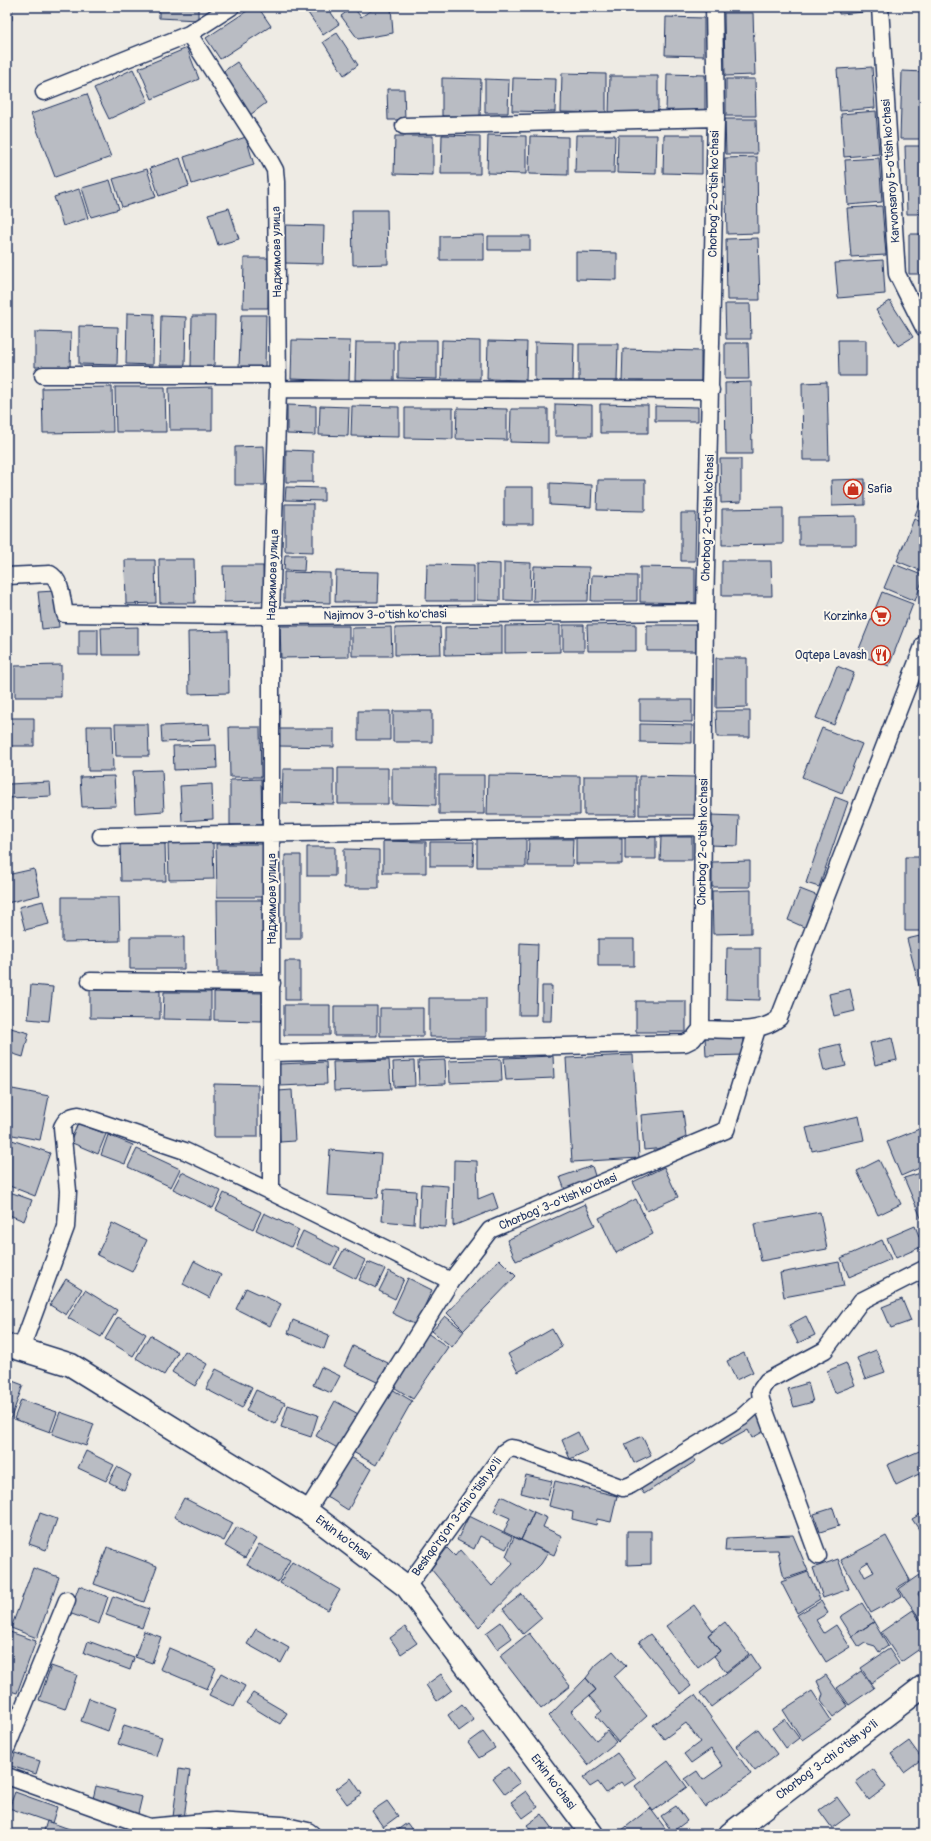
<svg xmlns="http://www.w3.org/2000/svg" width="931" height="1841" font-family="Pangolin,sans-serif">
<rect width="100%" height="100%" fill="#eeebe4"/>
<filter id="ink" filterUnits="userSpaceOnUse"><feTurbulence type="fractalNoise" baseFrequency=".025" numOctaves="2"/><feDisplacementMap in="SourceGraphic" scale="8" xChannelSelector="R" yChannelSelector="G"/><feConvolveMatrix kernelMatrix="1 2 1 2 8 2 1 2 1" color-interpolation-filters="sRGB"/></filter>
<g filter="url(#ink)">
<path fill="#b9bcc3" stroke="#1b2f5e" fill-rule="evenodd" d="M7,7H12V20H7Z
M159,7H198V20L159,18Z
M253,7H258L271,26L220,59L206,38Z
M304,7H327L339,24L323,35Z
M353,7L361,17L376,7H391L393,33L358,39L341,16Z
M667,7H706L705,11L667,10Z
M724,7H746V10H724Z
M838,7H865V12L839,14Z
M724,13H753L755,75L725,76Z
M666,17L704,18V56L665,55Z
M337,33L358,65L344,75L323,42Z
M187,48L199,79L152,99L139,68Z
M237,62L266,103L250,115L221,73Z
M872,67L875,108L840,111L837,69Z
M133,69L148,101L109,119L94,88Z
M902,71L924,72V139H900Z
M562,73L606,74V113L561,112Z
M667,74L705,75V113L666,112Z
M610,76H658V115L609,114Z
M442,78L481,79L480,117L442,116Z
M513,78L556,79L555,112L512,111Z
M485,79L509,80L508,113H485Z
M726,79H755L756,116H726Z
M387,89H404L405,120H388Z
M87,94L111,157L55,177L31,114Z
M876,111L879,154L844,157L841,114Z
M725,119H756L757,154H726Z
M442,135L480,136V174H441Z
M488,135L526,136V174L487,173Z
M576,135H615L614,173H575Z
M618,135H657L656,174L617,173Z
M664,135H702V174L663,173Z
M395,136H433V175L394,174Z
M530,136L568,137V175L529,174Z
M246,137L254,165L192,184L184,157Z
M905,146H924V214H907Z
M757,157L758,233L727,234L725,158Z
M180,158L189,186L159,196L150,168Z
M879,158L882,202L848,205L845,160Z
M147,169L156,197L122,207L113,179Z
M110,180L119,209L91,217L82,188Z
M79,189L88,218L63,226L54,197Z
M882,206L886,255L851,257L847,208Z
M229,208L239,239L218,245L208,214Z
M352,210H387L388,264L353,265Z
M285,225L324,226L323,264L284,263Z
M909,234H924V274H909Z
M484,235V260H440V236Z
M488,236H530V250H488Z
M758,238L760,300H727L726,239Z
M576,252L617,253V280L576,279Z
M244,258H269L268,308H243Z
M883,260L885,294L838,298L835,263Z
M890,301L913,337L898,346L876,310Z
M725,304H750L751,339H726Z
M127,313L154,314L153,365L126,364Z
M241,315H266L265,368L239,367Z
M161,316L186,317L185,365H160Z
M192,316H215L214,367H191Z
M79,326L118,327L117,365L79,364Z
M35,332L71,333L70,368L35,367Z
M292,340L350,341L349,381L291,379Z
M398,340H437V379L398,378Z
M442,340L480,341V379H441Z
M838,340H866V376H839Z
M488,341L527,342L526,380L487,379Z
M356,342H394V381L355,380Z
M535,342L574,343L573,381H535Z
M725,343H748L749,379H725Z
M579,344H618L617,382H579Z
M623,349L701,351V385L622,383Z
M751,382L752,454H726L725,383Z
M827,382L829,460H803L802,383Z
M112,387L113,432L43,433L42,388Z
M115,387H165L166,432H116Z
M212,387V430H170L169,388Z
M555,404L592,405V436H555Z
M600,404L648,405V433H600Z
M287,405L316,406V435L287,434Z
M320,406L349,407L348,436L319,435Z
M352,406L399,407V437L351,436Z
M655,406L698,407V421H655Z
M405,408H453V439L405,438Z
M457,408L507,409V440L456,439Z
M511,409H548V443L510,442Z
M264,446L265,485H235V447Z
M286,450L313,451V482H286Z
M720,459H741V502L721,503Z
M865,479V505L832,506L831,480Z
M598,480H645V511L597,510Z
M550,483L592,485L591,507L550,505Z
M286,487L324,488V501L285,500Z
M504,487H533V524H504Z
M924,493V519L915,515Z
M285,504H313V552L285,551Z
M783,508V544L722,545V509Z
M681,513H696L695,561H681Z
M856,516V545H799V517Z
M914,519L924,523V572L897,561Z
M285,555H305L304,571L284,570Z
M159,559H194L195,603H160Z
M125,560H155L156,603L126,604Z
M722,561H771L772,596H722Z
M504,562L531,563L530,601L504,600Z
M477,563L500,564V601L477,600Z
M427,564L474,565V601H426Z
M894,564L924,576L915,601L884,588Z
M223,566H263L264,601L224,602Z
M534,566L589,567L588,601H533Z
M640,567L695,568V603L640,602Z
M336,571L379,572L378,602H335Z
M284,572L330,573V603L284,602Z
M592,575L637,576V601H591Z
M55,591L59,627L42,629L38,592Z
M882,592L913,604L889,666L857,654Z
M636,624V651H588L587,625Z
M560,625V652L505,653V626Z
M563,625H584V651H563Z
M647,625H696V651H647Z
M280,626H349V657L281,658Z
M502,626V654L445,655V627Z
M138,627V655H102L101,628Z
M391,627L392,656H352V628Z
M440,627L441,654L395,655V628Z
M79,629H98V655H79Z
M228,631L229,693L189,694L188,632Z
M716,658H747V707L716,708Z
M61,665V697H15V666Z
M837,666L854,673L834,725L816,718Z
M640,700H692V722L640,721Z
M358,711H390V740H358Z
M393,711H432V742H393Z
M716,711H750V737H717Z
M9,718H34V746H9Z
M115,724H148L149,756H116Z
M209,724L210,740L162,742L161,726Z
M640,724L692,725V743L640,742Z
M87,726H112L113,771H88Z
M229,727H260L261,777H230Z
M822,728L862,744L842,793L802,777Z
M279,729H334V747L279,746Z
M216,745L217,768L174,770L173,746Z
M338,768H388V804H338Z
M392,768H436V805L392,804Z
M283,769H334V804L282,803Z
M162,770L164,811L135,813L133,771Z
M439,775H484V814H439Z
M488,775L580,776V815H487Z
M114,776L116,806L82,807L80,777Z
M584,776H636V815H584Z
M639,776L695,777V815H639Z
M261,779L262,825H230V780Z
M50,782L51,796L10,798L9,784Z
M212,784L213,819L182,821L180,786Z
M835,797L848,802L819,887L806,883Z
M711,815L739,816L738,846L710,845Z
M625,837H656V859H625Z
M661,837H692V860H660Z
M477,838H526V867H477Z
M576,838H622V864H576Z
M529,839H573L572,866H528Z
M383,841L426,842V873H383Z
M430,842H474L473,866H430Z
M120,843H165L166,881H121Z
M168,843H213L214,879L169,880Z
M216,844H264L265,897H217Z
M307,847H335V876H307Z
M344,849L379,850V888H344Z
M285,855H301V939H285Z
M905,857H924V931H905Z
M750,861V887H712V862Z
M34,869L40,895L7,903V875Z
M800,889L818,896L806,928L788,920Z
M751,890V933L713,934L712,891Z
M62,897H119L120,941L62,942Z
M217,900H262L263,972H218Z
M43,901L49,924L25,930L19,907Z
M924,935V1005L907,939Z
M130,937H184V969H130Z
M598,939H634V966H598Z
M520,943L538,944L536,1015H519Z
M727,948H760V1000L726,999Z
M285,961H300V1000H285Z
M31,985L53,987L49,1021L28,1019Z
M542,986H552L551,1021H542Z
M850,989L855,1011L834,1016L829,994Z
M90,990L160,991V1019L90,1018Z
M164,992H211V1020L163,1019Z
M214,992L262,993V1021L214,1020Z
M429,998H486V1037H429Z
M636,1001H686V1032H636Z
M284,1005H330V1035H284Z
M334,1006H377V1036H334Z
M380,1008H423V1036H380Z
M7,1027L29,1033L23,1057L7,1052Z
M744,1035V1055L706,1056L705,1036Z
M892,1038L897,1060L875,1065L870,1043Z
M840,1044L846,1066L824,1071L819,1049Z
M633,1055L639,1158L572,1162L566,1058Z
M553,1056L554,1078L506,1080L504,1058Z
M501,1059L502,1081L450,1083L449,1061Z
M389,1060L391,1089L334,1091L333,1062Z
M445,1060L446,1084L419,1085L418,1061Z
M414,1061L415,1086L394,1087L393,1062Z
M326,1062L327,1084L280,1086L279,1064Z
M214,1084L258,1085V1137H214Z
M7,1088L49,1096L40,1140L7,1134Z
M292,1090L295,1141L280,1142L278,1091Z
M683,1111L687,1146L644,1150L641,1115Z
M859,1116L864,1140L812,1151L806,1128Z
M78,1123L106,1134L98,1154L70,1142Z
M924,1127V1166L901,1176L887,1142Z
M108,1135L133,1145L125,1164L101,1155Z
M12,1140L50,1153L35,1196L7,1185V1152Z
M137,1149L180,1169L171,1187L128,1167Z
M330,1150L381,1154L378,1198L327,1195Z
M454,1160L477,1161L478,1199L493,1193L498,1208L453,1226Z
M879,1160L901,1204L878,1215L857,1171Z
M592,1166L596,1179L565,1190L560,1177Z
M664,1167L678,1197L647,1211L633,1182Z
M182,1172L221,1191L213,1208L173,1189Z
M924,1172V1220H922L904,1178Z
M421,1184L448,1186L446,1227L419,1225Z
M384,1189L416,1191L414,1224L382,1221Z
M7,1191L32,1200L24,1221L7,1214Z
M224,1193L261,1212L253,1229L216,1210Z
M636,1199L653,1234L616,1253L599,1218Z
M585,1204L595,1225L516,1261L507,1240Z
M820,1212L827,1249L761,1261L754,1224Z
M264,1213L299,1230L291,1247L256,1230Z
M112,1223L147,1240L132,1272L97,1255Z
M915,1226L923,1246L896,1258L887,1238Z
M303,1231L339,1249L331,1265L295,1248Z
M882,1240L891,1259L849,1277L841,1258Z
M344,1249L365,1260L356,1279L334,1268Z
M499,1259L516,1276L464,1330L447,1313Z
M194,1261L221,1275L210,1298L183,1284Z
M368,1262L385,1269L376,1288L359,1280Z
M839,1262L844,1286L784,1297L780,1273Z
M389,1271L404,1279L395,1299L379,1291Z
M408,1278L432,1290L416,1325L392,1313Z
M66,1279L82,1289L66,1315L50,1305Z
M924,1283V1301L918,1285Z
M246,1288L281,1304L270,1326L236,1309Z
M85,1290L117,1310L101,1337L68,1318Z
M902,1299L911,1321L891,1328L882,1307Z
M445,1316L464,1331L452,1347L432,1331Z
M806,1316L815,1335L798,1343L789,1325Z
M118,1317L146,1334L133,1356L105,1339Z
M293,1320L329,1335L324,1349L288,1333Z
M552,1329L562,1347L518,1372L508,1354Z
M427,1333L448,1347L413,1399L392,1386Z
M150,1335L178,1352L164,1375L136,1358Z
M353,1346L388,1363L379,1383L344,1366Z
M876,1350L885,1372L865,1379L857,1358Z
M185,1351L207,1364L195,1386L172,1372Z
M744,1353L753,1372L736,1380L727,1361Z
M846,1363L855,1385L835,1393L827,1371Z
M321,1367L340,1376L331,1393L313,1385Z
M216,1369L252,1387L242,1408L206,1389Z
M7,1379L23,1385L11,1418L7,1417Z
M808,1383L813,1402L794,1407L788,1389Z
M390,1388L412,1401L376,1465L353,1452Z
M256,1390L285,1403L275,1424L246,1411Z
M21,1400L57,1412L50,1432L14,1419Z
M335,1401L360,1415L341,1450L316,1436Z
M288,1405L318,1415L311,1437L281,1427Z
M60,1412L94,1424L86,1446L52,1434Z
M759,1412L768,1429L752,1438L748,1430L721,1445L715,1436Z
M578,1432L587,1451L570,1459L562,1440Z
M642,1436L651,1455L634,1463L625,1444Z
M924,1449V1485L919,1474L896,1485L887,1465Z
M86,1451L114,1465L106,1481L78,1468Z
M690,1451L696,1461L644,1494L637,1484Z
M349,1456L371,1469L348,1510L326,1496Z
M117,1467L131,1475L124,1490L109,1482Z
M526,1475L552,1481L547,1500L521,1493Z
M555,1481L617,1496L611,1522L597,1519L596,1525L572,1519L573,1512L549,1506Z
M501,1496L534,1512L521,1540L504,1532L510,1518L494,1511Z
M184,1498L233,1523L224,1541L174,1517Z
M833,1508L839,1526L820,1532L814,1514Z
M534,1512L547,1518L543,1527L562,1536L554,1555L521,1540Z
M924,1512V1537L912,1519Z
M40,1513L57,1519L46,1550L29,1544Z
M469,1516L512,1537L506,1549L480,1536L474,1549L457,1540Z
M237,1527L256,1539L245,1558L225,1546Z
M627,1531H651V1564L627,1565Z
M793,1535L808,1571L784,1579L778,1550L725,1551L726,1538Z
M886,1536L910,1580L897,1588L902,1596L871,1613L841,1560ZM868,1562L874,1572L865,1577L860,1567Z
M514,1537L548,1553L541,1564L479,1627L431,1569L447,1548L455,1556L460,1550L492,1586L513,1564L506,1556Z
M259,1544L290,1560L278,1582L247,1565Z
M107,1547L157,1566L144,1602L94,1584Z
M838,1559L849,1589L823,1598L813,1568Z
M292,1562L340,1590L328,1610L280,1583Z
M33,1568L59,1577L37,1638L11,1628Z
M808,1572L820,1599L797,1613L781,1582Z
M919,1575L924,1581V1590L918,1594L924,1603V1624L899,1589Z
M79,1586L108,1597L99,1624L69,1613Z
M522,1594L542,1618L523,1634L503,1609Z
M113,1596L149,1609L142,1628L106,1615Z
M821,1601L828,1613L816,1620L824,1633L836,1625L850,1647L826,1662L797,1615Z
M862,1603L874,1622L852,1636L840,1617Z
M694,1605L713,1631L708,1635L720,1651L698,1668L666,1626Z
M913,1610L924,1627V1646L901,1662L881,1632Z
M501,1622L512,1638L497,1649L486,1633Z
M725,1622L749,1654L726,1672L714,1656L720,1651L708,1635Z
M874,1622L888,1646L879,1652L875,1646L865,1643L859,1647L852,1636Z
M405,1627L417,1643L401,1654L390,1638Z
M256,1629L289,1648L281,1663L247,1644Z
M144,1631L161,1637L152,1663L135,1657Z
M10,1632L36,1641L17,1693L7,1690V1640Z
M529,1633L570,1686L541,1709L500,1656Z
M650,1634L691,1686L681,1694L639,1642Z
M88,1641L134,1658L130,1670L84,1653Z
M169,1648L216,1668L207,1689L160,1669Z
M889,1649L899,1664L871,1683L861,1668Z
M613,1651L626,1666L614,1677L647,1716L618,1742L596,1716L602,1711L589,1696L596,1690L586,1678L596,1665Z
M751,1654L761,1669L711,1707L700,1693Z
M51,1666L77,1675L65,1709L39,1700Z
M861,1671L874,1688L849,1705L837,1688Z
M221,1673L245,1686L234,1707L209,1695Z
M441,1674L452,1690L437,1701L426,1685Z
M826,1675L848,1706L833,1717L821,1701L823,1694L817,1681Z
M586,1678L596,1690L571,1711L596,1740L607,1731L616,1742L588,1765L549,1716Z
M812,1691L831,1720L802,1740L783,1710Z
M253,1693L287,1713L280,1724L246,1703Z
M695,1695L751,1774L705,1807L685,1779L697,1771L703,1780L723,1766L711,1749L691,1763L684,1754L700,1742L686,1723L664,1739L653,1725Z
M89,1698L116,1708L108,1731L81,1721Z
M462,1704L474,1720L459,1731L448,1715Z
M785,1719L799,1738L786,1748L772,1728Z
M124,1725L162,1737L156,1756L118,1744Z
M758,1729L777,1754L755,1771L736,1746Z
M483,1732L495,1748L479,1758L468,1743Z
M909,1741L922,1759L904,1772L891,1754Z
M15,1753L40,1761L36,1774L11,1766Z
M617,1753L636,1778L624,1786L621,1782L606,1793L598,1782L590,1787L583,1778Z
M668,1761L687,1787L653,1811L635,1786Z
M508,1767L520,1783L505,1794L493,1778Z
M179,1769L190,1771L184,1819L173,1817Z
M873,1769L886,1787L869,1800L856,1782Z
M351,1778L362,1794L347,1804L336,1789Z
M96,1786L142,1797L138,1814L92,1803Z
M526,1791L538,1807L523,1818L511,1802Z
M15,1792L57,1807L52,1823L9,1808Z
M837,1797L850,1815L832,1828L819,1810Z
M387,1801L398,1816L383,1827L372,1811Z
M676,1806L687,1821L672,1832L661,1816Z
M650,1808L668,1832L666,1834H617Z
M542,1814L554,1830L548,1834H534L527,1825Z
M47,1821L75,1831L74,1834H43Z
M407,1823L415,1834H392Z
M111,1829L130,1833V1834H110Z"/>
<g fill="none" stroke-linecap="round" stroke-linejoin="round">
<defs>
<path id="minor" d="M231,7L189,34L269,159L275,170L276,182L278,389L271,616V1192
M880,7L897,274L924,328
M44,92L189,34
M404,126L716,118
M43,375H278
M278,389L711,390
M7,576L50,574C62,580 62,602 65,614L271,616L705,612
M101,836L704,827
M90,981L272,983
M701,1029L705,612L716,118L714,7
M271,1053L685,1043L693,1039L701,1029C726,1029 759,1035 779,1018L924,644
M21,1349L66,1227L68,1191L62,1127C66,1119 70,1116 79,1115L185,1151L271,1192L451,1281
M761,1400L818,1556
M307,1511L451,1281L490,1230L726,1130L757,1029
M407,1587L504,1452L510,1448L517,1449L623,1488L631,1485L741,1418L761,1400L760,1391L767,1381L825,1350L861,1301L924,1269
M7,1747L67,1600
M7,1776L149,1827L215,1821L282,1825L308,1831L312,1834"/>
<path id="secondary" d="M7,1345L71,1365L307,1511L407,1587L592,1834
M730,1834L924,1686"/>
</defs>
<use href="#minor" stroke="#1b2f5e" stroke-width="19"/>
<use href="#secondary" stroke="#1b2f5e" stroke-width="25"/>
<use href="#minor" stroke="#fbf7ec" stroke-width="16"/>
<use href="#secondary" stroke="#fbf7ec" stroke-width="22"/>
</g>
</g>
<defs>
<symbol id="shop-ring" viewBox="-11 -11 22 22"><circle r="9.5" fill="#fbf7ec" stroke="#c8321e" stroke-width="1.5"/><path d="M-5-2.5h2.3a2.7 3.5 0 0 1 5.4 0H5L5.5 6h-11ZM-1.5-2.5h3a1.5 2.3 0 0 0-3 0Z" fill="#c8321e"/></symbol>
<symbol id="supermarket-ring" viewBox="-11 -11 22 22"><circle r="9.5" fill="#fbf7ec" stroke="#c8321e" stroke-width="1.5"/><path d="M-6-5.5h2.5l.6 2H6L4.5 2H-2.5L-4.4-4H-6ZM-1.5 3.2a1.3 1.3 0 1 0 .1 0ZM3 3.2a1.3 1.3 0 1 0 .1 0Z" fill="#c8321e"/></symbol>
<symbol id="restaurant-ring" viewBox="-11 -11 22 22"><circle r="9.5" fill="#fbf7ec" stroke="#c8321e" stroke-width="1.5"/><path d="M-5-6h1v4h1v-4h1v4h1v-4h1v5L-1.5 .5V6h-2V.5L-5-1ZM5-6V6H3V1.5H1.5Q1.5-4 5-6Z" fill="#c8321e"/></symbol>
</defs>
<g fill-rule="evenodd">
<use href="#shop-ring" x="842" y="478" width="22" height="22"/>
<use href="#supermarket-ring" x="870" y="605" width="22" height="22"/>
<use href="#restaurant-ring" x="870" y="644" width="22" height="22"/>
</g>
<g text-anchor="middle" dominant-baseline="central" stroke-width="4" stroke-linejoin="round" paint-order="stroke">
<g font-size="12" fill="#1b2f5e" stroke="#fbf7ec">
<text transform="translate(891 171) rotate(-94)">Karvonsaroy 5-o'tish ko'chasi</text>
<text transform="translate(714 194) rotate(-89)">Chorbog' 2-o'tish ko'chasi</text>
<text transform="translate(277 252) rotate(-91)">Наджимова улица</text>
<text transform="translate(708 518) rotate(-88)">Chorbog' 2-o'tish ko'chasi</text>
<text transform="translate(273 575) rotate(-88)">Наджимова улица</text>
<text transform="translate(385 615) rotate(-1)">Najimov 3-o'tish ko'chasi</text>
<text transform="translate(703 842) rotate(-89)">Chorbog' 2-o'tish ko'chasi</text>
<text transform="translate(272 899) rotate(-90)">Наджимова улица</text>
<text transform="translate(558 1202) rotate(-23)">Chorbog' 3-o'tish ko'chasi</text>
<text transform="translate(457 1517) rotate(-54)">Beshqo'rg'on 3-chi o'tish yo'li</text>
<text transform="translate(343 1538) rotate(37)">Erkin ko'chasi</text>
<text transform="translate(827 1760) rotate(-37)">Chorbog' 3-chi o'tish yo'li</text>
<text transform="translate(553 1782) rotate(53)">Erkin ko'chasi</text>
</g>
<g font-size="12" fill="#1b2f5e" stroke="#fbf7ec" text-anchor="end">
<text x="867" y="489" text-anchor="start">Safia</text>
<text x="867" y="616">Korzinka</text>
<text x="867" y="655">Oqtepa Lavash</text>
</g>
</g>
<rect width="931" height="1841" fill="none" stroke="#fbf7ec" stroke-width="24"/>
<rect x="12" y="12" width="907" height="1817" fill="none" stroke="#1b2f5e" stroke-width="1.5" filter="url(#ink)"/>
</svg>
